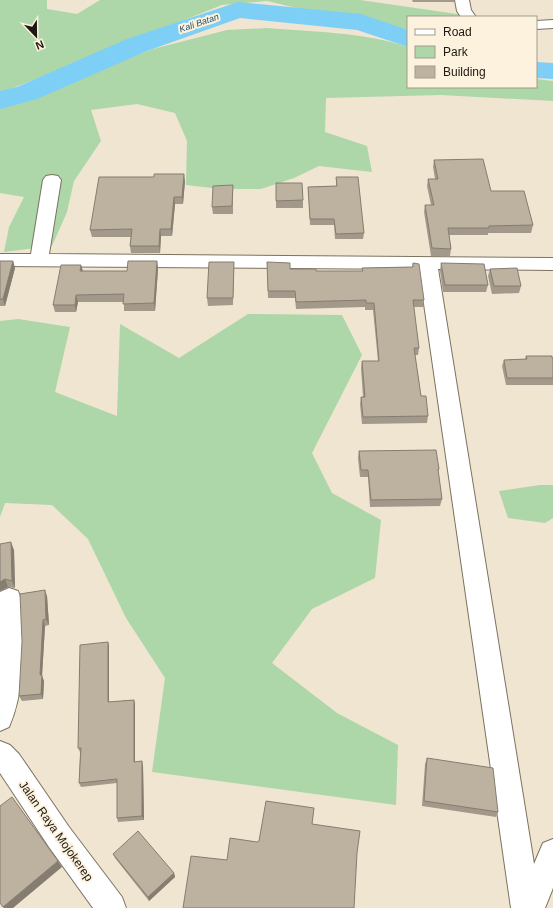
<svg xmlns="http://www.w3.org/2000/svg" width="553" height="908" font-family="Arial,sans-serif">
<rect width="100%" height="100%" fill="#f0e5d1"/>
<path fill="#add6a9" d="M0,0H47V9L77,14L100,0H360L478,17H408V34L267,1L222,5L8,90L0,91Z
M267,28C314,32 363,32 408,47V87H536V79L553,81V101L441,95L326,98L325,132L367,146L372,172L319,166L294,178L261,189H221L186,185L187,141L175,113L137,104L91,110L101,141L74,181L67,212L52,246L4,252L9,227L24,197L0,193V107L153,49L227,30Z
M248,314L342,315L362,355L312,453L332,493L381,520L375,578L312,609L272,663L337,713L398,745L396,805L152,772L165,678L126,618L88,539L52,505L5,503L0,517V321L18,319L70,327L55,392L117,416L120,324L179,358Z
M540,485H553V518L545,523L508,518L499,491Z"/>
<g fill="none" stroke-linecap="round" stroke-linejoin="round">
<path fill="#7ecff6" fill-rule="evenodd" d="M238,2L361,14L408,30V47L357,30L240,18L147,51L37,99L0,109V91L17,87L127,39Z
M536,62L553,63V79L536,78Z"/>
<defs>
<path id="minor" d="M455,0H469L471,10L476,17H461L457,11Z
M553,20V28L536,29V21Z
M52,175L58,176L61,180L49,254L553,258V270L438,269L534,864L543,843L553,839V888L545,908H511L419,269L0,266V254H31L43,180L46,176Z
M9,588L18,591L21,599C22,642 27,686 9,727L0,731V592Z"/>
<path id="secondary" d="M0,741L10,745L19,754L69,827L122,897L126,908H93L49,847L0,773Z"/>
</defs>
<use href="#minor" stroke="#7c7261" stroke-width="2"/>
<use href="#secondary" stroke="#7c7261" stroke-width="2"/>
<use href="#minor" fill="#fff" fill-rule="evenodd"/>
<use href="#secondary" fill="#fff" fill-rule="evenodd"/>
</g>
<path fill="#a3998a" d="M412,0H454V2H413Z
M434,160L491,191L533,225L531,233H488V235H449L451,249L450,256H431L424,212L425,205H431L427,186L428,179H435L433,167Z
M336,177L364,233L363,239H335L334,225H310L308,187L336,186Z
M185,181L183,204H175L172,236H161L160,253H131L130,246L131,237H92L90,230Z
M276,183L303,200V208H276Z
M233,185V214H213L212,207Z
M0,261H13L15,268L5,306H0Z
M157,261L158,269L155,311H124V302H78L76,312H55L53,305L81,265L83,271H127Z
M234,262L233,305L208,306L207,298Z
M267,262L290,269L316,271H362V268L412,267L413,263L424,300L423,307H413L419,348L418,355H415L421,396L428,416L427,423L362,424L360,404L361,397H363L361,368L362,361H378L373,310H365V307L296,309L295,298H268Z
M441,263L488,285L486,292H443L440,271Z
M490,269L521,286L519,293L492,294L488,276Z
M526,356L553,358V385H506L502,366L504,360L525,359Z
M359,451L439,469L438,473L442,499L440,506L370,507L368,477H360L358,458Z
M0,544L14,550L15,588L8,587L0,591Z
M47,596L49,625L45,626L42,676L44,681L43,699L22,701L19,696Z
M108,642L109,647V702L134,700L135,705V762L143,766L144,820L118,822L117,818V783L81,787L79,783L80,752L78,748Z
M427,758L498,812L496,817L422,806L425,764Z
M113,854L174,873L175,877L149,901L115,858Z"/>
<path fill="#847d70" d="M184,174L185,181L183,204L182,197Z
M174,197L175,204L172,236L171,229Z
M160,229L161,236L160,253L159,246Z
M13,261L15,268L5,306L3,299Z
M157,261L158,269L155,311L154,303Z
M81,265L83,272L80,271Z
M76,295L78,302L76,312L75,305Z
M11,542L14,550L15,588L12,581Z
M5,579L8,587L0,591V582Z
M45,590L47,596L49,625L46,619Z
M43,620L45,626L42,676L44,681L43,699L41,694L40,675Z
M108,642L109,647V707L108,702Z
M134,700L135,705V766L134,762Z
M142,761L143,766L144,820L142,816Z
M58,861L62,867L13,908H4L3,907Z
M174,873L175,877L149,901L148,897Z"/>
<path fill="#bdb2a0" stroke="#847d70" d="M483,159L491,191H524L533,225L489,226V228H448L451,249L432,248L425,205H434L428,179H438L434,160Z
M154,174H184L182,197H174L171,229H160L159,246H130L132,229L90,230L99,177H154Z
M336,177H358L364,233L336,234L334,219H310L308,187L337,186Z
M276,183H302L303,200L276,201Z
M233,185L232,206L212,207L213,186Z
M0,261H13L3,299H0Z
M128,261H157L154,303L123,304L124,294L76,295L75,305H53L61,265H81L80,271H127Z
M209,262H234L233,298H207Z
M267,262L290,263V269H316V271H363L362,268L413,267V263L419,264L424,300H413L419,348H414L421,396H426L428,416L363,417L361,397H365L362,361H379L374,303H366V300L296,302L295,291H268Z
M441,263L484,264L488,285H445Z
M517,268L521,286H494L490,269Z
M526,356H552V358H553V378H507L504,360L527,359Z
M436,450L439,469H438L442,499L371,500L368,470H361L359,451Z
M11,542L12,581L5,579L0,582V544Z
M45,590L46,619L43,620L40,675H42L41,694L19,696L22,642L20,594Z
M108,642V702L134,700V762L142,761V816L117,818V779L79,783L81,748H78L80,645Z
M427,758L493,768L498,812L424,801Z
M12,797L58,861L3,907L0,903V806Z
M266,801L314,808L312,824L360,831L357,853L354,908H183L191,856L227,860L230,838L257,842L259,841Z
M138,831L174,873L148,897L113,854Z"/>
<g text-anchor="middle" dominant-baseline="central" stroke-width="4" stroke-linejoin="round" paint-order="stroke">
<g font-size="9" font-style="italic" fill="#255267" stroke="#fdf2de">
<text transform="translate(199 23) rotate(-19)">Kali Batan</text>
</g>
<g font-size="12" fill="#1d1912" stroke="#fdf2de">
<text transform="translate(56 831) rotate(55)">Jalan Raya Mojokerep</text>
</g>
</g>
<rect x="407" y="16" width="130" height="72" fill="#fdf2de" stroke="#a39b8c"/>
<rect x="415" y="29" width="20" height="6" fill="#ffffff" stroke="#a39b8c"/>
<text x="443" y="36" font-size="12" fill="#1d1912">Road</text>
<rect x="415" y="46" width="20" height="12" fill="#add6a9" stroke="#a39b8c"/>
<text x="443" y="56" font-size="12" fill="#1d1912">Park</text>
<rect x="415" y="66" width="20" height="12" fill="#bdb2a0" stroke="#a39b8c"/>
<text x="443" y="76" font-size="12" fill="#1d1912">Building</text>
<g transform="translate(36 36) rotate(158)" stroke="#fdf2de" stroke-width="3" paint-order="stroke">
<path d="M0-3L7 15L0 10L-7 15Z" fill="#1d1912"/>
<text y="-6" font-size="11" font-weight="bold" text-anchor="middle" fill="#1d1912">N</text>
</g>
</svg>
